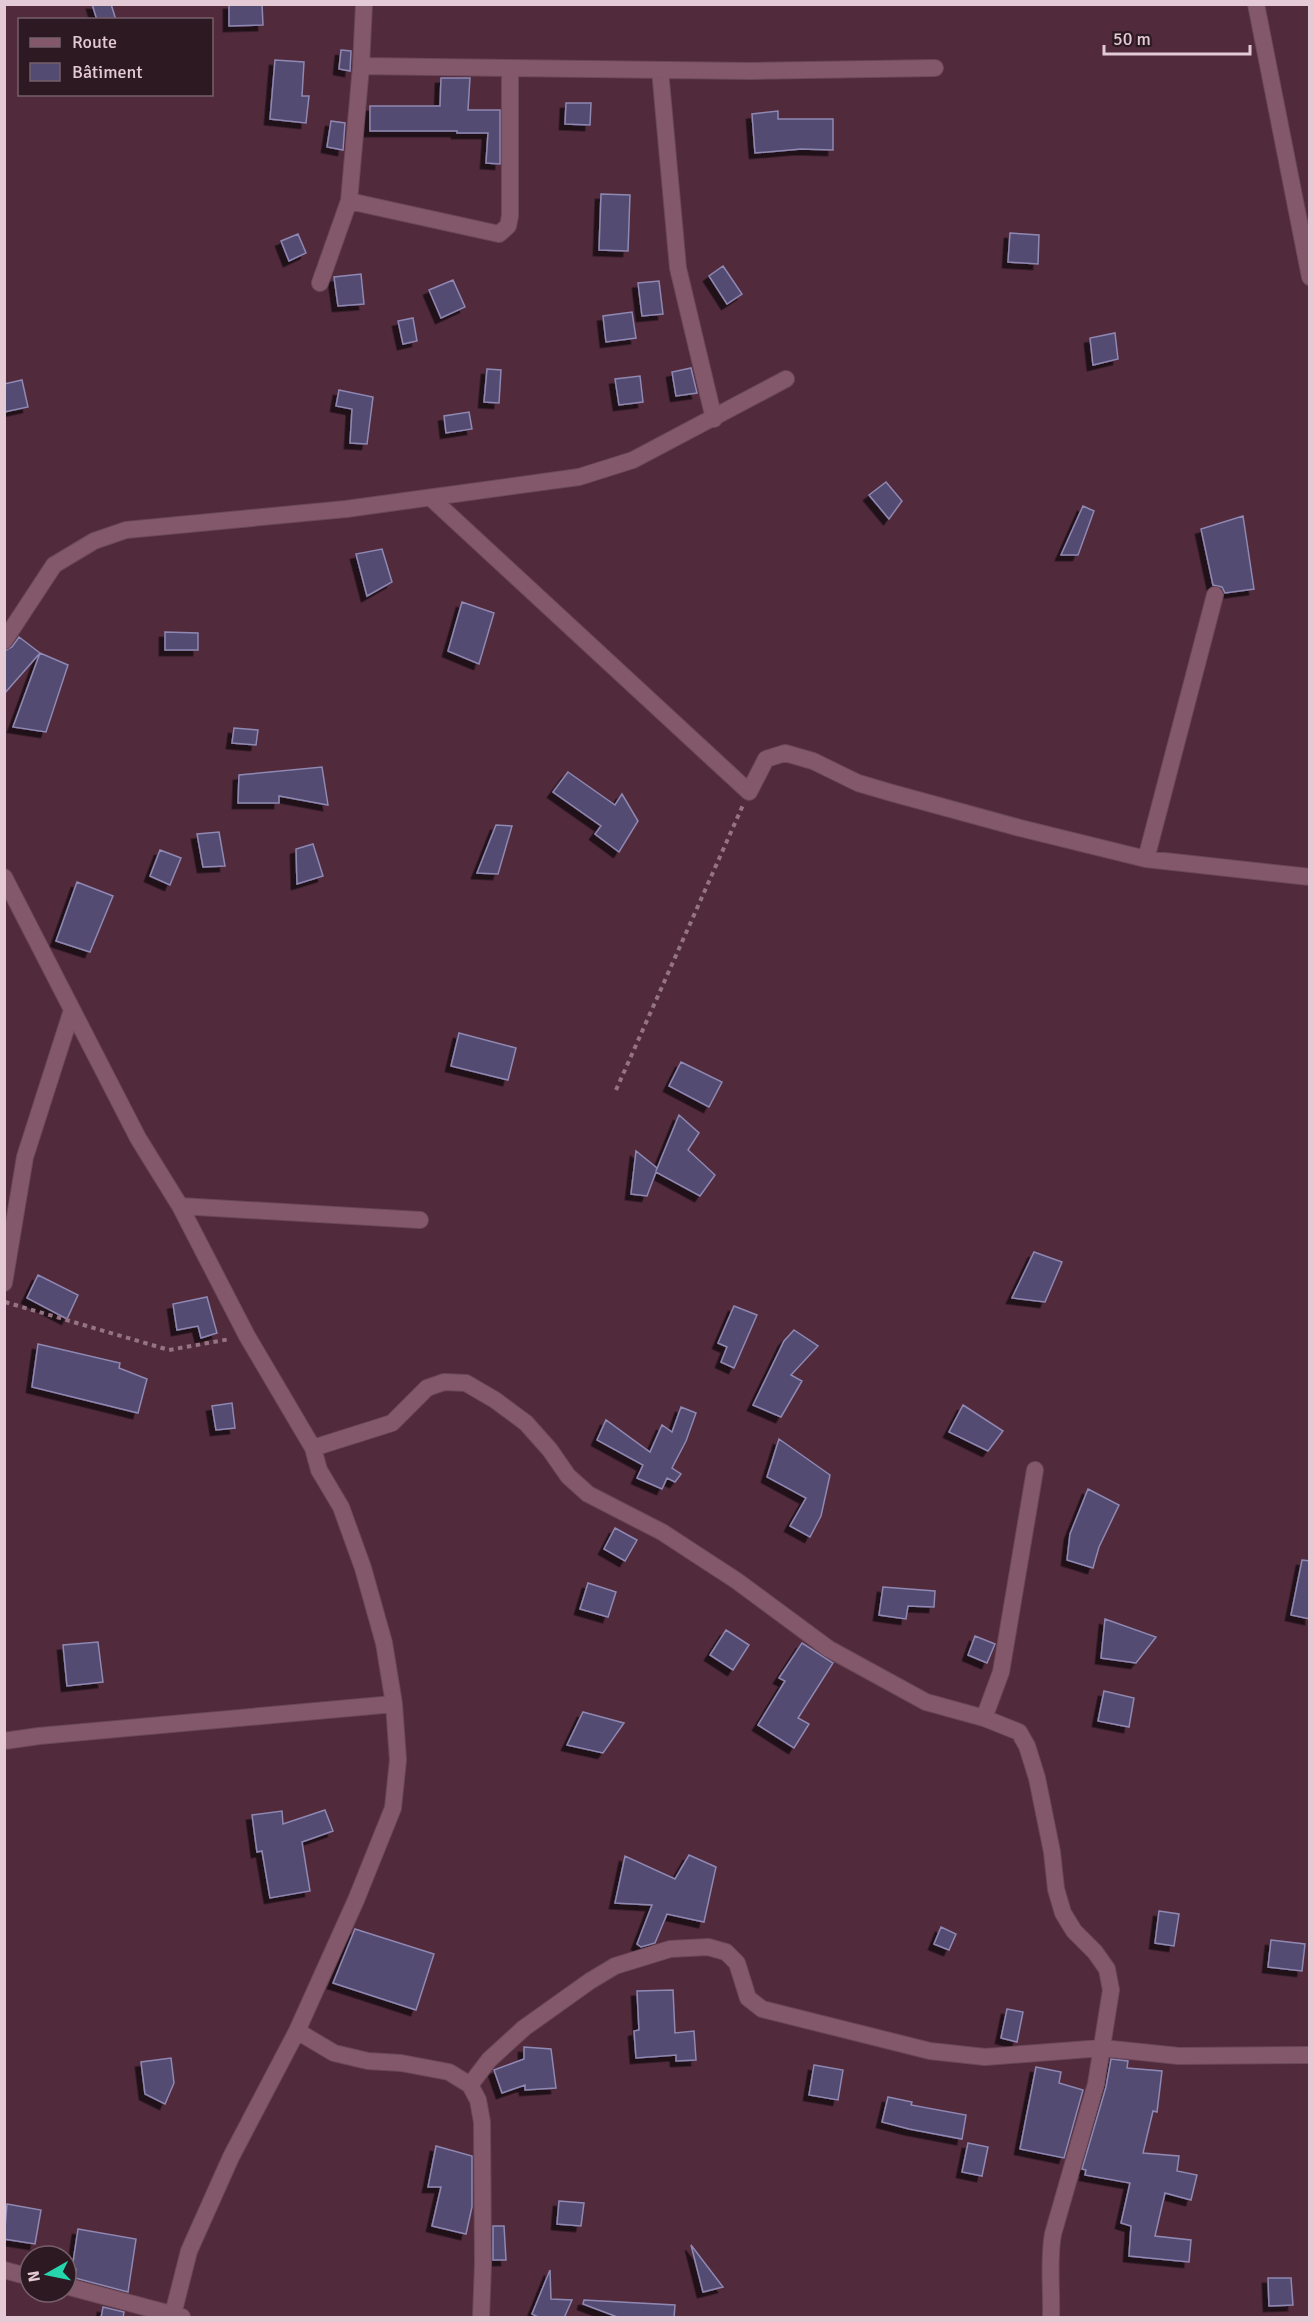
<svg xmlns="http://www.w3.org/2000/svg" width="1314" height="2322" font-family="Signika,sans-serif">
<defs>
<filter id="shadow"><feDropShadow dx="-5.5" dy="5.5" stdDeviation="0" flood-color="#0009"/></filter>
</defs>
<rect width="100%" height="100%" fill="#512a3c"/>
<path fill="#534b72" stroke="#8f88b3" stroke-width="1.5" filter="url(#shadow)" d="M92,4H111L116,20H97Z
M229,4H262L263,25L229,26Z
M341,50L351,51L350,71L339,69Z
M275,60L304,62L302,96H309L306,123L270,119Z
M441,78H470L468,110H500V164L486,163L488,133H457V131H370V106H440Z
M566,103H591L590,125L565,124Z
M778,111V119H833V150L801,149L755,153L752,114Z
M331,121L345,123L343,150L327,147Z
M601,194L630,195L628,251L599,250Z
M1010,233L1039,235L1038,264L1008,262Z
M298,234L306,253L289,261L281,241Z
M723,266L742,294L727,304L709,276Z
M361,274L364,304L338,306L334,277Z
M453,280L465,307L441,318L429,290Z
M659,281L663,314L642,316L638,283Z
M632,312L636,338L606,342L603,316Z
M413,318L417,341L403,344L398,321Z
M1115,333L1118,359L1093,365L1090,338Z
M691,368L697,393L676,396L672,372Z
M487,369L501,370L499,403L484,402Z
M640,376L643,402L619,405L615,379Z
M22,380L28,407L4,412V384Z
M339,390L373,397L367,444L350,443L352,409L336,406Z
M469,412L472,429L446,433L444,416Z
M886,482L902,501L889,519L869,495Z
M1083,506L1094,511L1078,555H1061Z
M1243,516L1254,589L1225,593L1222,587L1213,585L1201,529Z
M382,549L392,582L367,596L356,554Z
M462,602L494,613L479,664L448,651Z
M165,632L198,633V650H165Z
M19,637L40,653L4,694V651L12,647Z
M40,653L68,665L46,732L13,727Z
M234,728L258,730L256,745L232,743Z
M322,767L328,805L279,796V803H238L239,775Z
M568,772L615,805L622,794L638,821L619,852L595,834L601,826L553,792Z
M496,825L512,826L498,874L477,873Z
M219,832L225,866L203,867L197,834Z
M313,844L323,876L297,884L296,849Z
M160,850L181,858L170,885L150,876Z
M77,882L113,896L90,952L56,941Z
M459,1033L516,1048L508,1080L451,1066Z
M681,1062L722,1082L709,1107L669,1086Z
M679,1115L699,1133L688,1150L715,1175L700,1196L656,1172L647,1196L631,1194L636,1151L657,1168L656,1171Z
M1034,1252L1062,1262L1045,1302L1012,1298Z
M38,1275L78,1295L67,1319L27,1298Z
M207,1297L217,1333L201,1338L198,1326L177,1330L173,1304Z
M734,1306L757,1315L734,1368L721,1362L727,1347L718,1343Z
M794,1330L818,1346L791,1375L802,1381L781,1417L753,1405L784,1341Z
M38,1344L120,1363L119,1368L147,1379L138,1413L32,1387Z
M232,1403L235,1428L216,1430L212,1406Z
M963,1405L1003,1431L988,1451L949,1432Z
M681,1407L696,1413L686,1441L672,1468L681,1474L675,1482L667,1478L662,1489L637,1478L643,1465L597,1440L606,1420L650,1452L662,1425L672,1432Z
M779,1439L830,1475L821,1516L810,1537L790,1526L806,1498L767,1477Z
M1088,1489L1119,1505L1099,1547L1093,1568L1067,1560L1070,1534Z
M615,1528L637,1540L625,1561L604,1549Z
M1302,1560L1310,1561V1619L1291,1615Z
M588,1583L616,1592L608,1617L580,1609Z
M883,1587L935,1591L934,1607L908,1606L906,1619L879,1615Z
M1105,1619L1156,1637L1136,1663L1101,1658Z
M726,1630L749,1645L733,1670L710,1655Z
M975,1636L995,1644L987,1663L968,1655Z
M98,1642L103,1682L67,1686L63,1645Z
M802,1643L833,1663L798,1718L809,1724L794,1748L758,1725L785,1681L779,1678Z
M1104,1691L1134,1698L1129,1727L1098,1721Z
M583,1712L624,1723L603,1753L567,1745Z
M325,1810L333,1831L302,1842L310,1891L270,1898L262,1851L257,1852L252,1815L282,1811L283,1824Z
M689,1855L716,1867L704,1922L667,1914L655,1943L641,1947L637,1944L652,1905L615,1903L625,1856L675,1879Z
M1159,1911L1179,1914L1174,1946L1155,1943Z
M941,1927L956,1934L949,1950L934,1944Z
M355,1929L434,1954L416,2010L333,1983Z
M1271,1940L1305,1944L1302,1971L1268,1967Z
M673,1990L675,2033L694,2031L696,2060L676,2061V2055L636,2058L634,2031L639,2030L637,1991Z
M1007,2009L1023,2012L1017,2042L1001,2038Z
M524,2047L551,2049L556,2088L525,2090V2085L502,2093L494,2070L524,2059Z
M171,2058L174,2083L165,2104L145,2094L141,2062Z
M1111,2059L1128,2061L1127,2068L1162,2071L1157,2112L1153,2111L1143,2153L1179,2156L1177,2171L1197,2175L1191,2200L1165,2193L1155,2236L1191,2240L1189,2262L1129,2256L1131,2226L1121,2223L1130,2183L1085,2175L1086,2170L1082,2169L1106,2087Z
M814,2065L843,2070L838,2100L809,2095Z
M1036,2067L1061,2072L1059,2083L1083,2090L1064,2158L1020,2149Z
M888,2097L912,2102L911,2105L966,2115L962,2139L909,2129L882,2122Z
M968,2143L988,2147L982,2176L962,2172Z
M436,2146L472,2156V2207L466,2234L432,2226L441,2187H428Z
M559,2201L584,2203L581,2226L557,2224Z
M7,2204L41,2210L35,2244L4,2239Z
M493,2226H504L506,2260H493Z
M78,2229L136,2239L128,2292L75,2278L76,2269H72Z
M691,2245L723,2287L703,2292Z
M550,2270L551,2299L572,2300L564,2318H540L532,2314Z
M1268,2278H1291L1293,2305L1269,2306Z
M584,2300L675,2305L674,2318H620L583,2304Z
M103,2307L124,2312L123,2318H101Z"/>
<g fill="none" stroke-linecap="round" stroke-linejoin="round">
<defs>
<path id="minor" d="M1256,4L1310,277
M361,66L750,71L935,68
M660,70L678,268L714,419
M349,201L499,234L508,226L510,216V68
M320,283L349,201L361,66L364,4
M431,498L749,792L766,759L785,753L813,761L858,783L892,793L1020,828L1146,859L1310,877
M4,641L54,565L94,541L126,530L346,509L579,477L633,460L786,379
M1146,859L1215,595
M4,877L138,1138L180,1206L247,1336L313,1448L319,1470L341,1507L363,1568L384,1643L394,1704L398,1760L393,1808L356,1900L297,2031L231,2157L189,2251L172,2318
M180,1206L420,1220
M4,1283L25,1157L72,1010
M313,1448L392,1423L427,1388L444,1382L466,1383L495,1400L526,1423L550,1450L568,1476L588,1494L662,1532L737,1581L829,1649L926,1702L984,1718L1019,1732L1027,1746L1037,1778L1052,1852L1056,1889L1063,1913L1074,1931L1095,1952L1107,1969L1111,1990L1096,2084L1053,2234C1048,2261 1052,2290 1051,2318
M984,1718L1001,1672L1035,1470
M4,1741L39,1736L394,1704
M297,2031L334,2053L368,2061L401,2063L449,2072L470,2085L478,2100L482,2122L483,2264L481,2318
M470,2085L489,2060L524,2028L590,1981L615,1966L670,1949L708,1947L726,1952L737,1963L748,1998L762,2009L930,2051L985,2057L1102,2048L1179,2056L1310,2055
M4,2270L30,2277
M66,2286L182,2317"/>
</defs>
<use href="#minor" stroke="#6a4858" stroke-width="18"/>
<path stroke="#957482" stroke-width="4" stroke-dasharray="4.5 4.5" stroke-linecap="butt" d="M616,1090L743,805
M5,1302L169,1350L230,1339"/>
<use href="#minor" stroke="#84586b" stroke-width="16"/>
</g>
<rect width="1314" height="2322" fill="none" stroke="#e4cad4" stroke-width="12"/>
<rect x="18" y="18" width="195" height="78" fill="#2c1921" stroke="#766069" stroke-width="1.5"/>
<rect x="30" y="38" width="30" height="9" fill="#84586b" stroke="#766069" stroke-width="1.5"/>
<text x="72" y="48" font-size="18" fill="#e4cad4">Route</text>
<rect x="30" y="63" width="30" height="18" fill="#534b72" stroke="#766069" stroke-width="1.5"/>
<text x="72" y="78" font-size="18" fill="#e4cad4">Bâtiment</text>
<g transform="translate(48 2274) rotate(261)"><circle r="28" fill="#2c1921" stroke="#766069" stroke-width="1.5"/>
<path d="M0-4.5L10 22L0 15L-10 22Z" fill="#26d5ae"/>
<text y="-9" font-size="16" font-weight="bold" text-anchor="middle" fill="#e4cad4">N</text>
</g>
<path d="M1104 45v9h146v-9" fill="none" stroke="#e4cad4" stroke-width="3"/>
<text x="1113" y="45" font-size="18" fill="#e4cad4" stroke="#2c1921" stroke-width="4.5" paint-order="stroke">50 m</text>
</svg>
